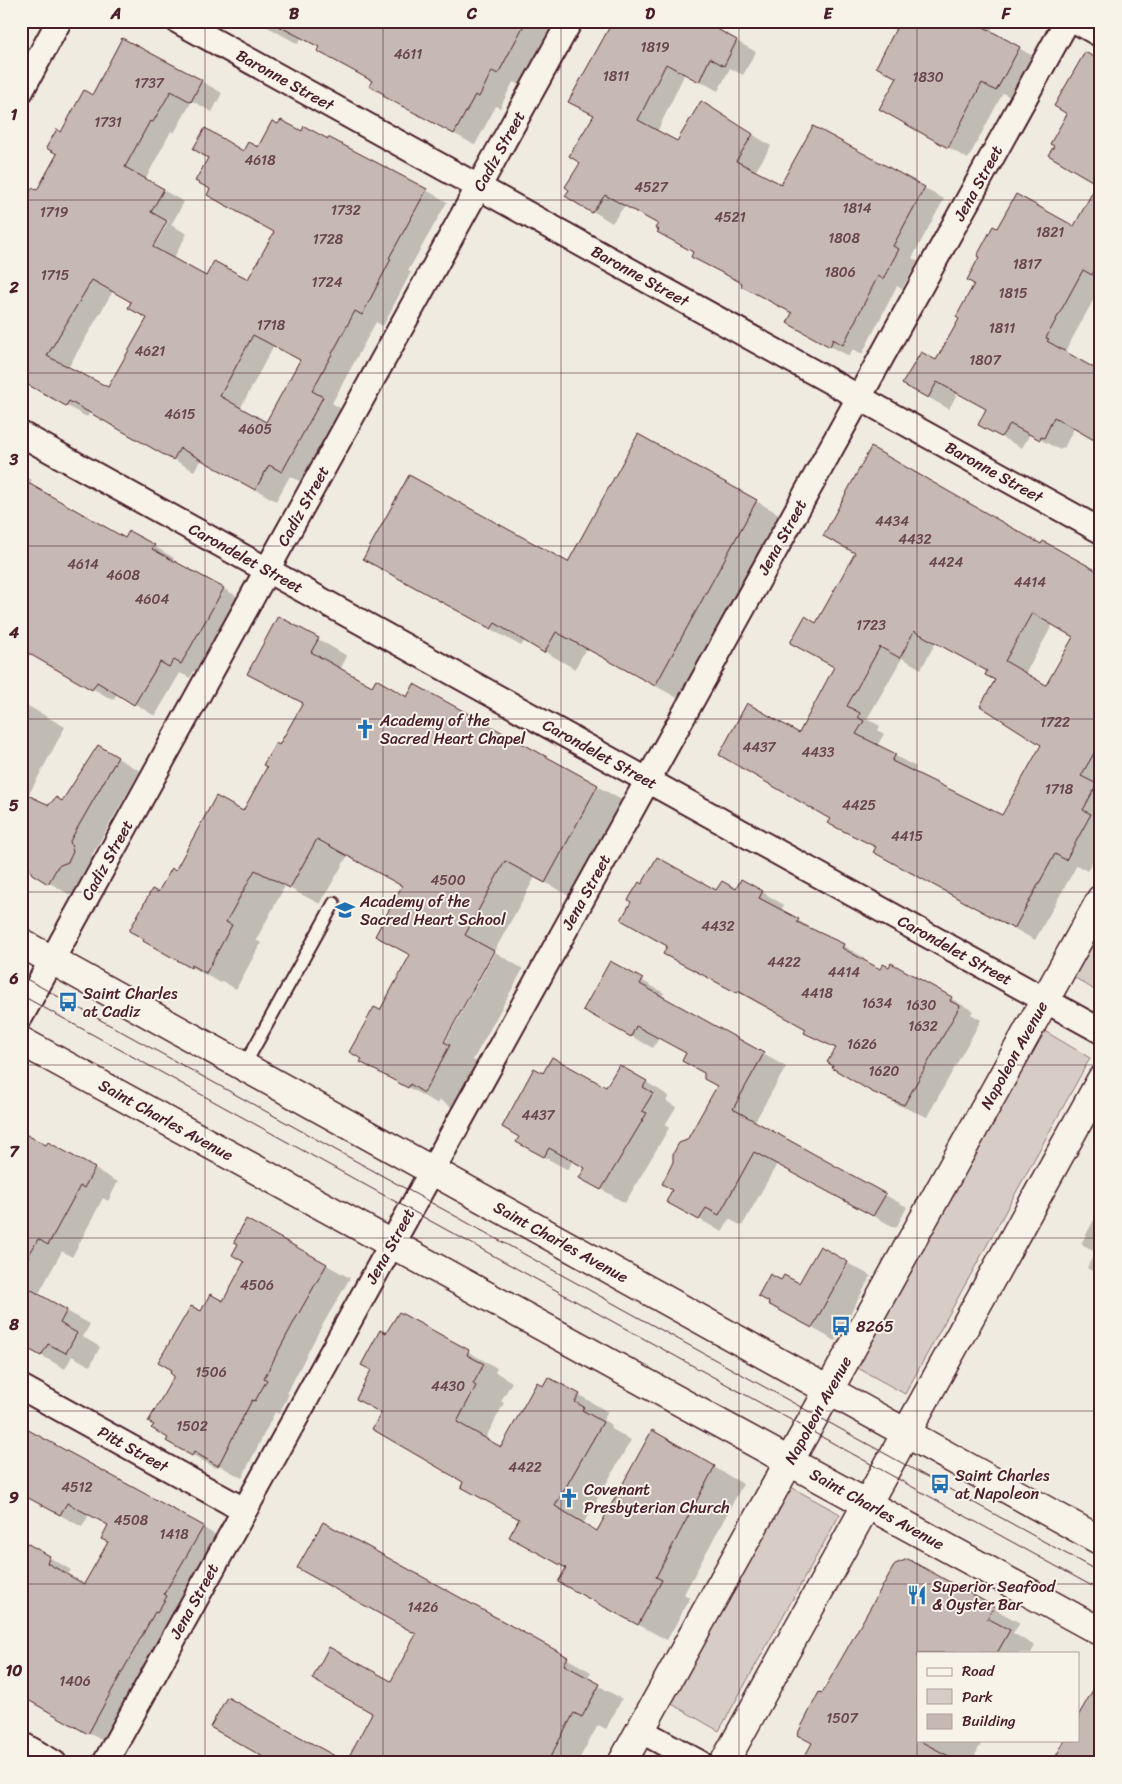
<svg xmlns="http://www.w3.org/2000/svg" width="1122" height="1784" font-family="Sriracha,sans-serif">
<rect width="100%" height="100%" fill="#f0ebe0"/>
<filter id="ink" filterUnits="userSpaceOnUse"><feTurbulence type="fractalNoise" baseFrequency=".02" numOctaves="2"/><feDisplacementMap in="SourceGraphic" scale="10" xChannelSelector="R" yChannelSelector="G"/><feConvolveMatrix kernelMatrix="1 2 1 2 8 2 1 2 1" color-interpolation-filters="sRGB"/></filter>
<g filter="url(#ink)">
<path fill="#d8cdc6" stroke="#917678" d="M1101,924V994L1072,976Z
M1043,1030L1090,1058L905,1394L856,1367Z
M789,1486L840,1514L719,1731L670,1703Z"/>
<path fill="#0003" fill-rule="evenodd" d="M257,21H554L519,85L513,82L500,108L496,106L475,145L405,107L385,94L373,81L320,48L301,38L298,44Z
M701,21L756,52L743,75L730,68L718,91L685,73L657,132L677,143L720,114L771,146L755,172L781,186L813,128L944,199L912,258L918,261L902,289L897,286L862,354L853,349L849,356L807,334L793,313L695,252L659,224L625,205L612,223L567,195L581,162Z
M878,21H996L990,32L1040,60L1017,101L1003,93L968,159L881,108L898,78L896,31Z
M1101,63V286L1066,350L1068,352L1067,354L1095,370L1101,361V444L1074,428L1064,448L1062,447L1060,450L1030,434L1022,448L999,436L987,409L958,392L949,409L924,395L936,362L960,318L998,230L1075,228L1099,183Z
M201,81L222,93L212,112L192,101L174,133L171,131L145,180L184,202L171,225L187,234L173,259L206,278L249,281L275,232L244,152L258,149L426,190L447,202L408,271L411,272L383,326L376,322L332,403L343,410L303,483L290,476L276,501L201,459L194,471L90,412L87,417L21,380L37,192L59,154L62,133L93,96ZM166,220H169L151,253L149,252ZM113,291L133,302L147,318L108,389L68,368ZM274,345L302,360L267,424L240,409Z
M21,474L32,480L29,485L126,540L154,546L174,558L172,561L244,600L201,675L194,671L190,678L180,673L155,716L117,693L113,700L21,648Z
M756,501L786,518L685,702L586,648L575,669L525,640L521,646L395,576L568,564Z
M1042,545L1101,574V846L1087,871L1077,865L1035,940L896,863L877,848L829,822L831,818L799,735L835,667L816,624ZM1053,624L1075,637L1046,686L1025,674ZM936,642L988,671L1043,744L1002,817L913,773L916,767L877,746L884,734L878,730L880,726L867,719L902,658L921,669Z
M318,639L347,656L340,670L372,687L408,698L415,685L627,803L575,899L535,877L495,950H493L440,1047L442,1048L495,952L523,969L473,1060L479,1063L454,1109L440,1100L438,1104L391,1078L381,1012L412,955L404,886L348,855L320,904L285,886L256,940L261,943L236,989L222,981L221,983L174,958L159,894L176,872L243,813L304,704L249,673Z
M21,702L65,727L28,796L50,807L63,802L98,747L140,771L92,855L96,865L91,875L81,878L72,896L33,873L29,865L21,861Z
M643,885L717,892L736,890L762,892L784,905L781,911L865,958L863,961L881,970L889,969L892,965L973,1011L971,1014L981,1020L927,1117L896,1104L833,1068L836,1049L806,1032L807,1029L665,954L669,946Z
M611,963L664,993L662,997L786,1067L754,1123L907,1207L896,1228L777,1164L742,1226L729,1219L722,1232L667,1201L718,1086L688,1053L659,1038L653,1048L606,1023Z
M620,1066L669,1096L666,1101L676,1107L665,1125L669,1128L625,1203L581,1177L586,1168L573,1160L568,1170L517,1142L544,1075L607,1089Z
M21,1142L46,1147L48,1143L118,1182L108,1201L103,1198L72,1257L62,1251L38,1295L90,1324L83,1337L100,1347L90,1366L72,1356L65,1369L21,1344Z
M1101,1207V1276L1087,1268L1095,1252L1081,1244Z
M247,1221L350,1278L319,1331L287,1393L289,1394L279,1414L275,1412L242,1478L217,1464L216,1468L191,1454L169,1437L176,1375L202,1313L223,1302L246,1262L239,1244Z
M820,1248L871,1276L835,1341L793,1317L781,1282L800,1285Z
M399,1313L497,1368L495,1372L512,1382L501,1401L504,1403L485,1439L502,1448L544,1387L579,1395L608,1412L603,1420L612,1425L610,1428L631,1440L583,1524L598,1533L653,1432L743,1484L684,1594L690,1598L667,1640L559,1582L567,1568L520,1519L465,1481L382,1413L373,1370L387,1335Z
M21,1427L225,1540L110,1745L26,1697L21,1541L71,1570L67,1576L84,1586L109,1542V1525L89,1515L82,1527L21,1494Z
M323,1523L591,1672L587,1679L622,1699L606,1729L598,1725L577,1763H347L417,1634Z
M908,1561L1020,1623L1013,1633L1035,1646L1031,1653H918V1740H983L971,1763H802L813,1743L822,1695Z"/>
<path fill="#c6b8b3" stroke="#4a1f2b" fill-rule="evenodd" d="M269,21H526L498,74L492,71L479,97L475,95L454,134L383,96L384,94L369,86L372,81L317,51L319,47Z
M613,21H703L737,40L724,66L710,58L699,82L666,64L638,120L677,141L701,101L753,134L736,161L781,184L813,126L925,187L893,246L899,249L883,279L878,276L843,345L833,339L830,347L787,323L792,313L741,286L742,283L691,257L693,252L657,232L659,230L655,228L658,224L605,195L592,213L565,196L569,190L565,187L580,163L569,156L594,115L568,102Z
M900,21H973L1020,47L996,91L982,83L948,148L879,109L897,78L876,67Z
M122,38L202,80L191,102L171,91L153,122L150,121L125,167L164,189L151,212L167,221L153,247L206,276L214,261L248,279L274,232L207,195L210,189L195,181L208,158L193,149L205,128L243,151L248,142L258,147L272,121L278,124L281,120L302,131L304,126L328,139V137L427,189L389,258L391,259L362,315L355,311L312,391L323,397L282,472L269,465L255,490L180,448L173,460L69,401L66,406L21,381V207L32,188L37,190L57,154L46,148L57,129L61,132L84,90L92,95ZM92,280L131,302L128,308L147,318L108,387L47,356ZM253,335L300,360L266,422L220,396Z
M1085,52L1101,61V273L1095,269L1092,275L1083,270L1046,338L1049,339L1047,341L1101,372V444L1054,417L1044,438L1041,437L1040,440L1010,424L1001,437L978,425L986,409L937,382L928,398L902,384L921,352L936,360L959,319L956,317L974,284L967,280L979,257L977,256L993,226L997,228L1016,194L1074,226L1097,184L1048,155L1054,146L1050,144L1067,114L1054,106Z
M638,434L757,500L655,686L556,632L544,653L495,623L491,629L363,559L409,475L568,562Z
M871,447L1002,522L1041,544L1043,541L1101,573V741L1081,776L1097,784L1083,810L1091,814L1066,860L1055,854L1014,929L873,852L876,847L827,823L830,819L719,755L747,703L799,733L834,667L790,643L805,616L816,623L855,553L823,536ZM1032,613L1073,637L1046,685L1005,661ZM914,631L987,671L985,675L995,680L980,706L1041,745L1002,815L892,761L896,754L856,734L864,721L858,717L860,713L847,706L880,647L900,658Z
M21,479L125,538L129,531L155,545L152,549L224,588L181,664L174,660L169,667L160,662L134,705L97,682L92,690L21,649Z
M278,616L319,638L311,652L372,686L376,679L407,697L414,684L598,785L545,883L505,861L465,935L494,951L444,1042L450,1045L424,1093L410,1084L408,1088L360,1062L362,1059L349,1052L374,1007L380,1010L410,955L375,936L402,886L317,839L290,888L255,870L226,922L232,925L206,973L192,965L191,968L143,941L144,939L129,931L152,889L158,892L172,868L175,871L216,796L243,811L267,767L263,765L276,743L279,745L303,703L247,674Z
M98,745L118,757L70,841L73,852L68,862L58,866L48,884L32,874L28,866L21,862V792L49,805L56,797L62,801Z
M657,857L716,890L722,881L736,889L741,879L763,891L759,898L799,919L797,922L844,944L842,948L880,969L883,964L889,967L891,963L952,997L950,1001L960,1006L904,1105L872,1092L832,1068L833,1066L827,1062L836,1048L804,1033L806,1029L738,991L737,993L663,954L667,946L621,920L631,902L628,900L639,882L642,884Z
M610,961L643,979L640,984L764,1053L733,1109L886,1194L873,1216L754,1152L719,1215L706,1208L699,1220L666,1202L672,1190L662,1184L673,1162V1154L679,1143L687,1140L717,1086L704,1079V1073L682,1061L686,1053L636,1026L631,1037L583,1010Z
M552,1057L606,1087L619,1065L647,1081L643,1087L653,1093L642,1111L647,1113L601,1190L579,1178L585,1168L549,1148L544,1157L516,1142L519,1137L502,1127L534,1068L543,1073Z
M21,1132L46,1145L48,1142L95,1168L84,1188L80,1186L48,1245L38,1239L21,1270Z
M246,1219L327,1264L296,1318L264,1378L267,1380L255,1401L252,1400L218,1466L194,1452L192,1456L166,1441L168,1438L151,1428L154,1425L148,1422L174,1376L170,1373L172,1370L158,1362L191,1306L201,1311L210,1294L223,1301L244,1262L232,1255L238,1244L234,1242Z
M820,1246L848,1262L812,1328L768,1304L769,1302L758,1296L770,1274L781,1280L784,1275L799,1283Z
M21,1284L67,1310L60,1323L77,1333L66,1353L48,1344L41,1356L21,1345Z
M399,1312L469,1350L467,1355L484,1364L473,1384L476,1386L457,1422L501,1447L537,1382L543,1386L548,1377L580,1394L575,1402L584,1407L582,1410L603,1422L555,1506L597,1531L652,1430L715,1466L656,1577L662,1580L638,1625L558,1582L566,1568L509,1537L519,1519L461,1487L463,1482L372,1429L381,1413L356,1399L371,1370L361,1365L380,1330L386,1333Z
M21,1426L204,1526L164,1594L167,1596L157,1613L155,1612L88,1734L21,1696V1540L50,1556L47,1563L84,1584L108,1542L101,1539L108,1525L67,1503L60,1515L21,1494Z
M323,1522L568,1657L564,1665L600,1684L582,1717L574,1713L547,1763H274L210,1727L227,1697L346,1762L372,1713L312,1679L329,1647L391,1681L416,1634L297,1568Z
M908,1559L995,1607L987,1618L1010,1630L997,1653H918V1740L962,1763H801L812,1743L797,1735L819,1692L822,1693L895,1564Z
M1101,1676V1763H1052L1065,1740H1078V1716Z"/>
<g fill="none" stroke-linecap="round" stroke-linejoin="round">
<defs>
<path id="lane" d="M244,1066L334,903"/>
<path id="street" d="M178,21L1101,531
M1076,21L1101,35
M21,91L59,21
M21,434L1101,1031
M21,1016L570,21
M21,1387L244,1510
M640,1730L700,1763
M21,1744L54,1763
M105,1763L1067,21"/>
<path id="secondary" d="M21,943L1101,1541
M21,1041L1101,1632
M622,1763L1101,899
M724,1763L1101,1080"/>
</defs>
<use href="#lane" stroke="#4a1f2b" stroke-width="15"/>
<use href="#street" stroke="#4a1f2b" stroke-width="28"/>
<use href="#secondary" stroke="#4a1f2b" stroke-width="31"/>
<use href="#lane" stroke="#f7f3e8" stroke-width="11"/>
<use href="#street" stroke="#f7f3e8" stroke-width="24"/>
<use href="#secondary" stroke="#f7f3e8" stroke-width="28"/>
<path stroke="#4a1f2b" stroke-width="1" d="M21,976L1101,1573
M21,995L1101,1591"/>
</g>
</g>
<path fill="none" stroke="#4a1f2b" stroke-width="1" stroke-opacity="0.55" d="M205,21V1763M383,21V1763M561,21V1763M739,21V1763M917,21V1763M21,200H1101M21,373H1101M21,546H1101M21,719H1101M21,892H1101M21,1065H1101M21,1238H1101M21,1411H1101M21,1584H1101"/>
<defs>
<symbol id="church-bare" viewBox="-9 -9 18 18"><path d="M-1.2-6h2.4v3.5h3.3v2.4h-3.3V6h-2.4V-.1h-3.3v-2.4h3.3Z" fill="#1f6fb2" stroke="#f7f3e8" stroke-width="2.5" paint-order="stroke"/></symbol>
<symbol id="school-bare" viewBox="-9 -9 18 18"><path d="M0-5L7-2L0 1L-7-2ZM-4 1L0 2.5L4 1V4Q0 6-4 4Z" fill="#1f6fb2" stroke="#f7f3e8" stroke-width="2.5" paint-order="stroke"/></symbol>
<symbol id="bus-bare" viewBox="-9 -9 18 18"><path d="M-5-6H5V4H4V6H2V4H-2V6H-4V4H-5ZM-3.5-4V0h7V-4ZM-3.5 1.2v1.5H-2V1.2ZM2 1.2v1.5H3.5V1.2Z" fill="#1f6fb2" stroke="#f7f3e8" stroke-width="2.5" paint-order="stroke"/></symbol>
<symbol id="restaurant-bare" viewBox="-9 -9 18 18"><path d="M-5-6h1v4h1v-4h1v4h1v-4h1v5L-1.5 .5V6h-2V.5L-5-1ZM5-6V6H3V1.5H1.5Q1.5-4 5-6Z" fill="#1f6fb2" stroke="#f7f3e8" stroke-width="2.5" paint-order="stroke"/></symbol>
</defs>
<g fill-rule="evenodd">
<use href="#church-bare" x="351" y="715" width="28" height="28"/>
<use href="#school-bare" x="331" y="896" width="28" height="28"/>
<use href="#bus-bare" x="54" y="988" width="28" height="28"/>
<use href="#bus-bare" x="827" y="1312" width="28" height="28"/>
<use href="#bus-bare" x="926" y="1470" width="28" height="28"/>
<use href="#church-bare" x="555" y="1484" width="28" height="28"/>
<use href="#restaurant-bare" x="903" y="1581" width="28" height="28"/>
</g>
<g text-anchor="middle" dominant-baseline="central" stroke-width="4" stroke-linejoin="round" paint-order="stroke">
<g font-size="14" fill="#69454d">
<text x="655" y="47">1819</text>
<text x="408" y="54">4611</text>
<text x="616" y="76">1811</text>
<text x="928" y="77">1830</text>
<text x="149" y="83">1737</text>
<text x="108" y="122">1731</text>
<text x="260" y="160">4618</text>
<text x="651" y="187">4527</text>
<text x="857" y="208">1814</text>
<text x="346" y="210">1732</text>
<text x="54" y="212">1719</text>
<text x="730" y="217">4521</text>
<text x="1050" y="232">1821</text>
<text x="844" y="238">1808</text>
<text x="328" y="239">1728</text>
<text x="1027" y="264">1817</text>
<text x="840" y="272">1806</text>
<text x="55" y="275">1715</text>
<text x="327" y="282">1724</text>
<text x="1013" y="293">1815</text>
<text x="271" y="325">1718</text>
<text x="1002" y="328">1811</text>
<text x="150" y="351">4621</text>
<text x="985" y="360">1807</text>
<text x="180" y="414">4615</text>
<text x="255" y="429">4605</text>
<text x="892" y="521">4434</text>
<text x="915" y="539">4432</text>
<text x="946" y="562">4424</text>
<text x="83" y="564">4614</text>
<text x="123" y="575">4608</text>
<text x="1030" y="582">4414</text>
<text x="152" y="599">4604</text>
<text x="871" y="625">1723</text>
<text x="1055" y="722">1722</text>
<text x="759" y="747">4437</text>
<text x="818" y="752">4433</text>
<text x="1059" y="789">1718</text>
<text x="859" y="805">4425</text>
<text x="907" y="836">4415</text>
<text x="448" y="880">4500</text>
<text x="718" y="926">4432</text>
<text x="784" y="962">4422</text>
<text x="844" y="972">4414</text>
<text x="817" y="993">4418</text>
<text x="877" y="1003">1634</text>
<text x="921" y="1005">1630</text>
<text x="923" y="1026">1632</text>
<text x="862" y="1044">1626</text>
<text x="884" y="1071">1620</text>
<text x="538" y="1115">4437</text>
<text x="257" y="1285">4506</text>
<text x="211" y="1372">1506</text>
<text x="448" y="1386">4430</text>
<text x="192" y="1426">1502</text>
<text x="525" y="1467">4422</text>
<text x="77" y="1487">4512</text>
<text x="131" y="1520">4508</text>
<text x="174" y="1534">1418</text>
<text x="423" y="1607">1426</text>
<text x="75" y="1681">1406</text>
<text x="842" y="1718">1507</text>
</g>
<g font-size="16" fill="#4a1f2b" stroke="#f7f3e8">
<text transform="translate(285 80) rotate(29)">Baronne Street</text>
<text transform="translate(499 151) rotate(-61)">Cadiz Street</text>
<text transform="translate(978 183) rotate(-61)">Jena Street</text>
<text transform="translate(640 276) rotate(29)">Baronne Street</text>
<text transform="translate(994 472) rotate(29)">Baronne Street</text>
<text transform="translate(303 506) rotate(-61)">Cadiz Street</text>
<text transform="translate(782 537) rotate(-61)">Jena Street</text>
<text transform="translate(246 558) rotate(29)">Carondelet Street</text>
<text transform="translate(600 754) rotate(29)">Carondelet Street</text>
<text transform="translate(107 860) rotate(-61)">Cadiz Street</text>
<text transform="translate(586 892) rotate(-61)">Jena Street</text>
<text transform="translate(955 950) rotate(29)">Carondelet Street</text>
<text transform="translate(1014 1055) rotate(-61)">Napoleon Avenue</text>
<text transform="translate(166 1120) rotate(29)">Saint Charles Avenue</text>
<text transform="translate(561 1242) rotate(29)">Saint Charles Avenue</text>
<text transform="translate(390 1246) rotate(-61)">Jena Street</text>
<text transform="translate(818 1410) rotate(-61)">Napoleon Avenue</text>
<text transform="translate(133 1449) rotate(29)">Pitt Street</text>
<text transform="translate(877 1509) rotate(29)">Saint Charles Avenue</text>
<text transform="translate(194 1601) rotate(-61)">Jena Street</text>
</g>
<g font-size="16" fill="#4a1f2b" stroke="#f7f3e8" text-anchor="start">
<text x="380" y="720">Academy of the<tspan x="380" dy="18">Sacred Heart Chapel</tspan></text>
<text x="360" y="901">Academy of the<tspan x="360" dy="18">Sacred Heart School</tspan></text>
<text x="83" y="993">Saint Charles<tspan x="83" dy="18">at Cadiz</tspan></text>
<text x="856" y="1326">8265</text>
<text x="955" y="1475">Saint Charles<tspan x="955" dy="18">at Napoleon</tspan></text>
<text x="584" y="1489">Covenant<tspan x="584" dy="18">Presbyterian Church</tspan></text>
<text x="932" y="1586">Superior Seafood<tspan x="932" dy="18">&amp; Oyster Bar</tspan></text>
</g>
</g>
<rect width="1122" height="1784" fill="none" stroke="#f7f3e8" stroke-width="55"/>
<rect x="917" y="1652" width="162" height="90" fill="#f7f3e8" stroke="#b29e9c"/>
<rect x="927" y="1668" width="25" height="8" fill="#f7f3e8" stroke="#b29e9c"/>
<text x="962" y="1676" font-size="15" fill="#4a1f2b">Road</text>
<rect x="927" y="1689" width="25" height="15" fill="#d8cdc6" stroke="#b29e9c"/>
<text x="962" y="1702" font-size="15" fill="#4a1f2b">Park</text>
<rect x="927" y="1714" width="25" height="15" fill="#c6b8b3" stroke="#b29e9c"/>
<text x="962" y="1726" font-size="15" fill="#4a1f2b">Building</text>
<rect x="28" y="28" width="1066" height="1728" fill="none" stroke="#4a1f2b" stroke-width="2"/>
<g font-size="16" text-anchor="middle" font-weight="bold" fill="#4a1f2b">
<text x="116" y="19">A</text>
<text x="294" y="19">B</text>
<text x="472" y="19">C</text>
<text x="650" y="19">D</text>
<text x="828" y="19">E</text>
<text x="1006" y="19">F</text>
<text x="14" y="120">1</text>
<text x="14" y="293">2</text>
<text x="14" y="465">3</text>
<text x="14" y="638">4</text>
<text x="14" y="811">5</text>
<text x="14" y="984">6</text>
<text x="14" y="1157">7</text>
<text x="14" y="1330">8</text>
<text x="14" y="1503">9</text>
<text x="14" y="1676">10</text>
</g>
</svg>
